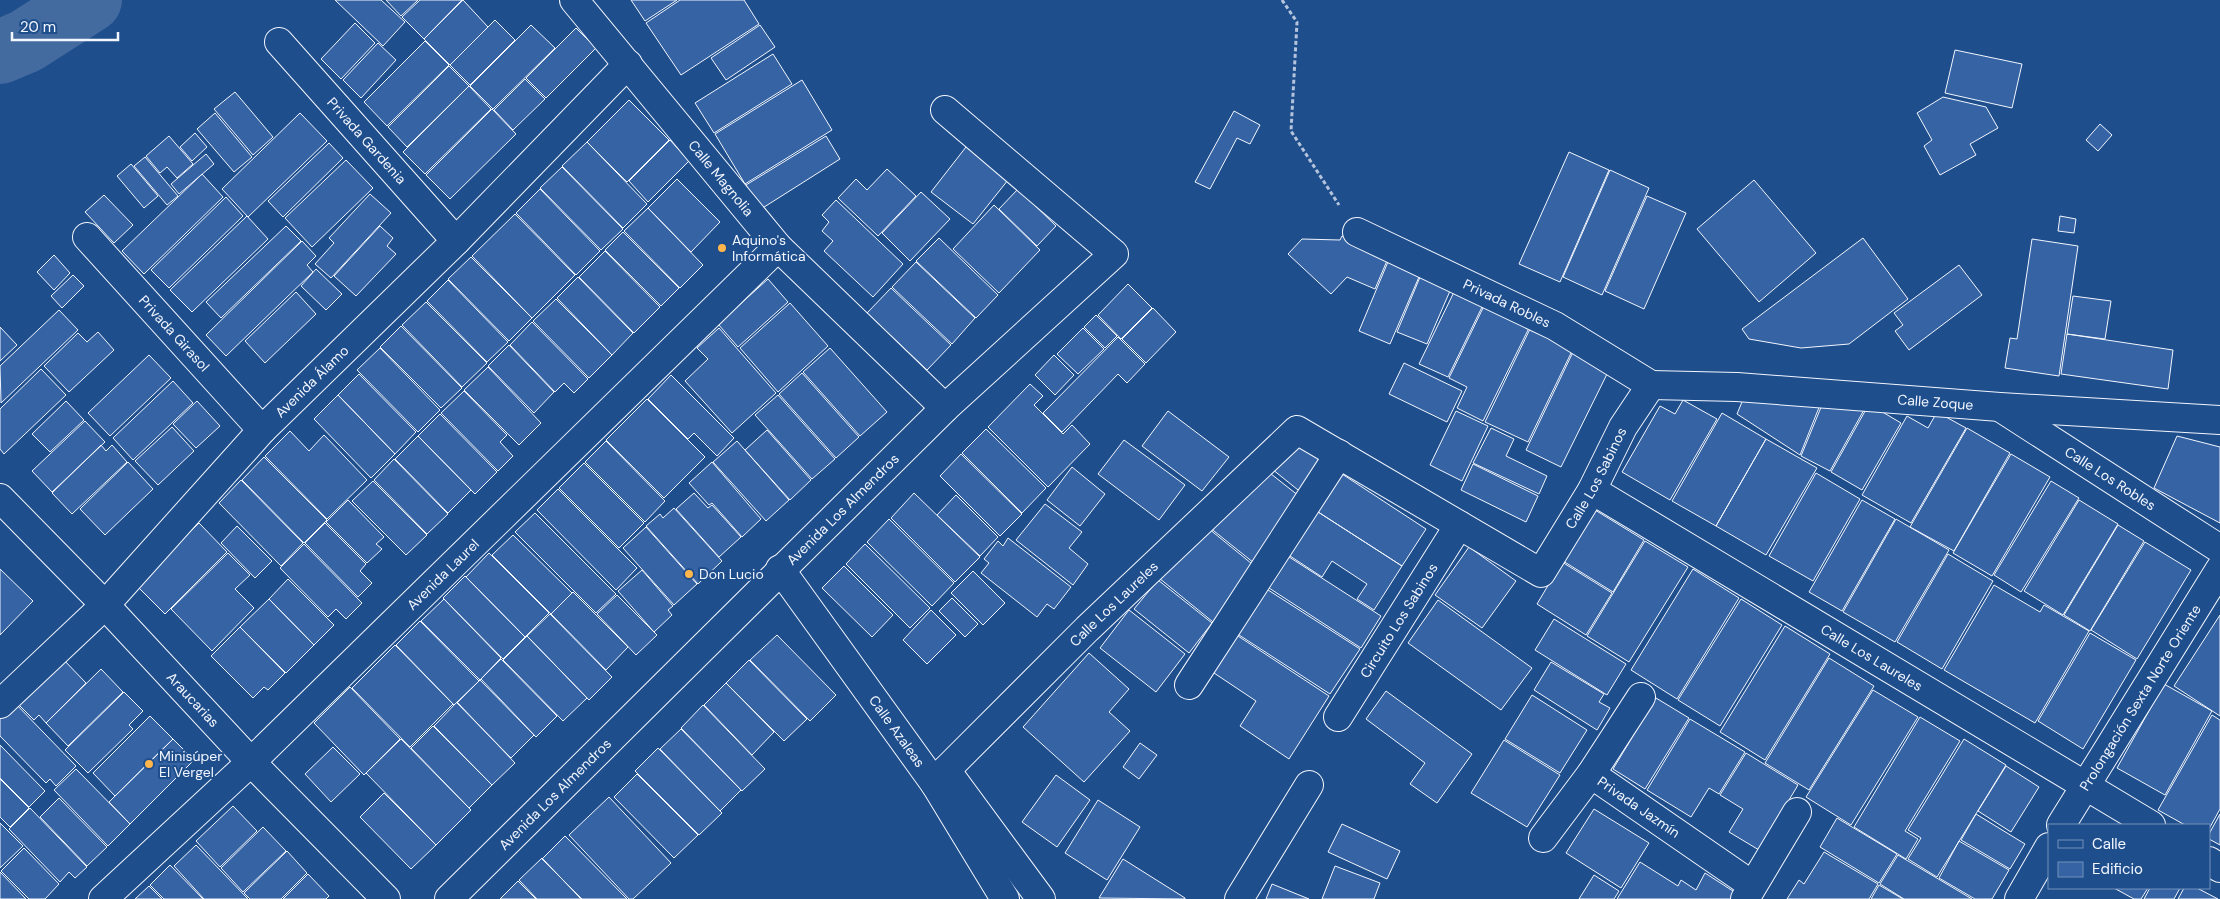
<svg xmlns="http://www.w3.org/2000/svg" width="2220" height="899" font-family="'DM Sans',sans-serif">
<rect width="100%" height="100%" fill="#1f4e8c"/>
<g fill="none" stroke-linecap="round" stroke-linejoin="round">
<path stroke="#446ba0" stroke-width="64" d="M0,52L26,41L90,0"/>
</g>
<path fill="#3563a3" stroke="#f2f6ff" d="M335,0H381L405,22L383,46Z
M386,0H418L401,16Z
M420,0H462L424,39L402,17Z
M463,0L488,27L450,65L424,39Z
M631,0H677L645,21Z
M680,0H744L759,24L681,75L646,23Z
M495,20L515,40L470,85L450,65Z
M355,23L375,43L341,79L321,59Z
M531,25L555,48L493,109L470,86Z
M760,25L775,47L726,80L711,58Z
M576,28L596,48L546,98L526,78Z
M425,41L449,65L387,126L364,102Z
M378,43L396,60L361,98L343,80Z
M1955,50L2022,64L2012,108L1945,93Z
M773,54L792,84L714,133L695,103Z
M449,66L469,86L407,147L388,127Z
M525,79L545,99L513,130L494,110Z
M802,80L832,130L745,184L715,134Z
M469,86L491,109L425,174L403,152Z
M235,92L273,137L253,155L214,109Z
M1943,97L1986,107L1998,128L1970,144L1976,155L1940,175L1924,146L1932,140L1917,113Z
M629,100L669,140L627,182L587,142Z
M492,109L516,134L450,199L426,175Z
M1234,111L1260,125L1250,144L1237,138L1210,189L1195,182Z
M215,113L252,157L234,172L197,129Z
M300,113L327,141L248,217L222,189Z
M2100,124L2112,135L2098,151L2086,140Z
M195,133L207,147L192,161L180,147Z
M169,136L193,164L177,178L167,167L160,173L146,156Z
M826,136L840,159L761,209L746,185Z
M670,140L689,161L648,202L629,181Z
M587,142L647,204L623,228L562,166Z
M329,143L343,158L283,217L268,201Z
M966,147L1008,180L973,224L931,192Z
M1569,152L1609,170L1560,282L1519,264Z
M206,154L214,164L179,194L171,184Z
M145,157L178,196L167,205L134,166Z
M346,160L373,188L312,247L285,218Z
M131,164L158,196L144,208L117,176Z
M562,167L623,229L601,250L540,188Z
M887,169L916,196L878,236L838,198L856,179L867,190Z
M1610,170L1649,188L1602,295L1563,277Z
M202,174L223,197L144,274L122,251Z
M677,179L720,222L691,252L648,208Z
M1754,180L1816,253L1759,302L1697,229Z
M540,189L600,251L576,275L516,213Z
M1018,189L1056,226L1037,246L999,209Z
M921,192L950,219L910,261L882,233Z
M370,194L391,213L331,278L315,264L334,243L329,238Z
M104,195L133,225L114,243L85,212Z
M1647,196L1686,213L1644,309L1605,291Z
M226,197L243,216L169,288L151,270Z
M836,200L903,264L873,297L824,251L833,241L822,231L829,222L822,215Z
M994,205L1040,250L999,293L953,249Z
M648,208L703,265L680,288L624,231Z
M515,214L575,275L532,318L472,256Z
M247,216L268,239L192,312L170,290Z
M2060,216L2076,219L2074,233L2058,231Z
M286,226L301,241L221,318L206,302Z
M380,226L393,238L387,246L396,254L356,296L334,276Z
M623,232L679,288L661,306L605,250Z
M1342,236L1389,256L1375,289L1347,277L1331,294L1288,254L1302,239L1340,240Z
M939,238L998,295L976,318L916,261Z
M1863,238L1908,299L1849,344L1801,348L1749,339L1742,329Z
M2032,239L2078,246L2059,376L2005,368L2010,338L2017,339Z
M302,241L316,256L307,265L313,272L226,356L206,335Z
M605,251L660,307L634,333L579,277Z
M54,255L70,273L54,290L37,272Z
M471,257L532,318L509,341L448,279Z
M1390,257L1422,270L1390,344L1359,331Z
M916,262L975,318L952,344L892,287Z
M1959,265L1982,295L1909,350L1895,331L1903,325L1894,313Z
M316,269L342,294L326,310L301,286Z
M1423,270L1453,284L1427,344L1397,332Z
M73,275L84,286L62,308L51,296Z
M578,277L633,333L612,355L557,298Z
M768,279L788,302L738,347L718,324Z
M448,280L508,342L487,362L427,301Z
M1128,284L1152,308L1121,339L1098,315Z
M891,288L951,345L927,370L867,313Z
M296,292L316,314L265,363L245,341Z
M1454,292L1483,305L1448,377L1419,364Z
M2073,296L2111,301L2105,339L2067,334Z
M556,299L612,355L589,378L533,321Z
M426,302L487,363L462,387L402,325Z
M790,303L828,346L778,392L740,348Z
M1484,306L1529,328L1483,421L1457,408L1467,387L1449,378Z
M1153,308L1176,332L1146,363L1122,339Z
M59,310L78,330L1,403L0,366Z
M1096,315L1117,336L1105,348L1084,327Z
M532,322L588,379L574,393L564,383L555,392L510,345Z
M401,326L462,388L441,408L380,347Z
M0,327L17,345L0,361Z
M719,328L776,393L732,433L685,381L708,359L697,348Z
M1083,328L1104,349L1078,374L1057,354Z
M1530,329L1573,349L1528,442L1485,422Z
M98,332L114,350L69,392L44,366L78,333L87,342Z
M2067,334L2173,350L2168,389L2061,374Z
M1118,337L1145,364L1127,383L1118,374L1062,432L1043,413Z
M509,345L554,392L534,413L488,366Z
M380,348L440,410L418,432L357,370Z
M830,348L887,412L860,436L803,372Z
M1574,350L1610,368L1561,467L1526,450Z
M149,355L171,378L110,436L88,413Z
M1054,355L1074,375L1055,395L1035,375Z
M1404,363L1462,391L1447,422L1389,394Z
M488,367L541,423L519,445L464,390Z
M41,369L66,395L4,454L0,449V409Z
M802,373L859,437L836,458L779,394Z
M359,374L416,432L395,454L338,395Z
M671,375L734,438L717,456L694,433L688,439L648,399Z
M173,381L193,403L133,460L113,438Z
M1030,384L1043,396L1034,405L1063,434L1072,425L1090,444L1048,487L988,427Z
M464,391L507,435L500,442L513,456L498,471L441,413Z
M338,395L395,454L371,478L314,419Z
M778,395L835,459L812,479L755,415Z
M1744,397L1822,400L1800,455L1737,414Z
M647,399L705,457L664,498L606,440Z
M1683,400L1717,419L1670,500L1622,472L1660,406L1675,414Z
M1824,400L1865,408L1830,471L1801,456Z
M66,401L84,420L50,452L32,434Z
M197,401L220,426L196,448L173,424Z
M1869,404L1901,423L1862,490L1831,472Z
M1168,411L1229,457L1202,491L1142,446Z
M1456,411L1488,426L1462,481L1430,465Z
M1937,412L1966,428L1911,523L1862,495L1907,416L1928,428Z
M1722,413L1766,439L1716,526L1672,501Z
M440,414L497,472L475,494L418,436Z
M85,421L105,442L52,492L32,471Z
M172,427L194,451L158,485L135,461Z
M1491,428L1514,439L1506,456L1547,476L1539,494L1473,463Z
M1967,428L2010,453L1954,551L1910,527Z
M986,429L1046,488L1022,513L962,453Z
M767,430L811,480L790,500L745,450Z
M290,431L309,451L324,435L367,480L327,519L265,456Z
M418,436L471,490L448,513L395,459Z
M2177,436L2220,447V523L2154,488Z
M1295,439L1327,464L1303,494L1272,469Z
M1766,439L1817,468L1766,555L1716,526Z
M1124,440L1185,485L1159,520L1098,474Z
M606,441L665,501L645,522L585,462Z
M737,441L789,500L766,521L713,462Z
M101,445L106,451L112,445L127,462L72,514L52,493Z
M961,454L1022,514L1000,536L940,476Z
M2011,454L2050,477L1992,576L1953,553Z
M264,457L327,520L304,543L242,480Z
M394,459L448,514L427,534L374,480Z
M128,462L153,489L105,535L80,509Z
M712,462L761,519L742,537L712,503L709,505L689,483Z
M584,463L644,523L619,548L559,488Z
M1473,464L1538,496L1526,522L1461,490Z
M1072,467L1105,494L1080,526L1047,500Z
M1266,470L1304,500L1254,563L1204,523Z
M1339,472L1426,529L1402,566L1315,510Z
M1816,473L1860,499L1813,581L1769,556Z
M241,480L303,543L281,566L219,503Z
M373,481L427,535L406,555L352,501Z
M2051,481L2079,498L2021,592L1994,575Z
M558,489L637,568L616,590L537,510Z
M694,493L708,508L712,505L741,537L719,557L676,509Z
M914,493L980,557L955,582L891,518Z
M956,495L998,537L980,556L937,515Z
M348,500L384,537L376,544L382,549L367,563L326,522Z
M1862,500L1895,519L1842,611L1809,592Z
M2079,500L2118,524L2063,615L2024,591Z
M1045,504L1082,532L1069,548L1088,564L1073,585L1016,540Z
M674,508L722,561L698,584L646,526L660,514L663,518Z
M1315,510L1402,566L1374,610L1357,599L1367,584L1332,561L1322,577L1287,554Z
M1595,510L1644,540L1613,592L1563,561Z
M535,513L616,594L596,613L515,532Z
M889,519L954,583L932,606L867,542Z
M1896,519L1949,550L1895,642L1843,612Z
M199,523L227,552L165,614L136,585Z
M325,523L366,564L360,571L372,583L358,597L305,543Z
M1203,524L1257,568L1213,622L1159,578Z
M2118,525L2144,541L2090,631L2064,615Z
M237,526L272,561L255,578L221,543Z
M646,527L697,584L674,605L623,548Z
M513,535L572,593L551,614L492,555Z
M1008,538L1071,587L1054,609L1047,604L1037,617L981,573L989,563L984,559L998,541L1003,546Z
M1645,541L1688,567L1629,662L1587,636Z
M2145,542L2191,570L2137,659L2091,630Z
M304,544L362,603L346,619L336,609L328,617L280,568Z
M865,544L930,608L910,628L846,564Z
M1469,547L1516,581L1482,628L1435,595Z
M228,553L250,575L235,589L254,608L212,651L171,609Z
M489,553L549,613L525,637L466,577Z
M1948,554L1993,581L1942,669L1897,642Z
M1286,555L1381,616L1361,648L1266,586Z
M1562,562L1612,593L1586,635L1537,604Z
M844,566L893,615L872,637L822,588Z
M0,569L33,601L0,635Z
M1693,569L1739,598L1677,699L1631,670Z
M642,570L673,606L668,610L672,615L654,632L618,591Z
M973,571L1005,603L983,625L951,593Z
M465,576L525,637L503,659L443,598Z
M288,579L334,625L314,645L269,599Z
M1158,580L1212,623L1189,653L1134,609Z
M1994,585L2040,612L2044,605L2089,631L2035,723L1944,670Z
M1265,588L1360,649L1330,694L1236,633Z
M573,592L628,647L606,670L551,614Z
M617,595L657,635L636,655L597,614Z
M952,598L978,624L965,637L939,611Z
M269,599L314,645L286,673L240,627Z
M444,599L501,658L480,680L421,621Z
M1741,599L1782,625L1720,726L1678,700Z
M1438,600L1532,668L1501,710L1408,643Z
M931,610L956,635L927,664L903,640Z
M1129,610L1185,654L1156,692L1100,648Z
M550,614L612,677L589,700L527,636Z
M2220,615V716L2174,686Z
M1554,619L1626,664L1607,695L1535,650Z
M420,621L479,681L454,705L396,645Z
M1785,626L1830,654L1765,760L1720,732Z
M240,627L285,673L268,690L264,687L253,698L211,656Z
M2090,633L2136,660L2083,749L2038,721Z
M1235,634L1329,696L1289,759L1240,726L1256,701L1211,671Z
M777,635L836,695L810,721L750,660Z
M527,636L587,698L563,721L503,660Z
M395,645L453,704L410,747L352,688Z
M1089,653L1129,689L1109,712L1130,731L1084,782L1023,727Z
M62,658L86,683L46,723L39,715L34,720L17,703Z
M1829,658L1874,686L1809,790L1765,763Z
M501,659L557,716L536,737L481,679Z
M749,660L807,719L784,741L726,683Z
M1551,662L1604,694L1599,702L1610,708L1597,730L1534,690Z
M101,669L123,692L68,746L46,723Z
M480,680L534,735L511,758L457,703Z
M726,683L774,732L752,755L704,705Z
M2164,684L2212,711L2165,795L2117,768Z
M350,687L400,739L364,775L314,723Z
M1873,690L1918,717L1851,825L1806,797Z
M1386,691L1472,754L1437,803L1410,784L1425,763L1366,719Z
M124,692L143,711L129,725L133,729L88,773L65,750Z
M1532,695L1587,730L1560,773L1505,739Z
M1656,698L1689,718L1645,789L1613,769Z
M13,701L76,766L56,786L50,779L46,783L0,736V713Z
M457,702L515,763L492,785L434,726Z
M703,705L765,769L742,791L681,728Z
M2212,715L2220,720V809L2209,829V825H2185L2158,810Z
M150,716L173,739L115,796L93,773Z
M1920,717L1960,741L1905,831L1918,839L1906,859L1854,827Z
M1690,719L1745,752L1719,794L1709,788L1691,817L1647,790Z
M433,726L492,785L469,808L411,748Z
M681,729L741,790L720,811L660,749Z
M173,739L194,760L130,824L109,802Z
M401,739L471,810L436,845L366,773Z
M1964,739L2006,765L1937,877L1908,859L1921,838L1908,830Z
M1504,740L1560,775L1527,827L1471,793Z
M1140,743L1157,755L1139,779L1123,767Z
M0,745L45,791L29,807L0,778Z
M333,747L360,774L331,802L305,774Z
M658,748L722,813L699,835L635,771Z
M1746,753L1798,785L1759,850L1729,832L1743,809L1720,795Z
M2006,766L2039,787L2011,832L1978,811Z
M76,769L130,824L108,846L54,790Z
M637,774L698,835L674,858L614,797Z
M1056,775L1090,800L1057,847L1022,822Z
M0,779L29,808L10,827L0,817Z
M384,793L436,845L411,869L360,817Z
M609,797L671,863L633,899H629L569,835Z
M59,798L107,847L87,866L40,817Z
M1098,800L1140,827L1107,880L1065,853Z
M233,806L257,831L220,867L196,841Z
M30,808L87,867L75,878L69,872L60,882L9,829Z
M1594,809L1649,843L1621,888L1566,853Z
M1976,814L2025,844L2010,869L1961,840Z
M2220,814V845L2209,839V834Z
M1837,818L1897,854L1879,883L1820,847Z
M0,823L23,846L0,868Z
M1342,824L1400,851L1387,879L1328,852Z
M263,827L286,851L243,892L221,868Z
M565,836L627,899H582L542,859Z
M1959,841L2009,870L1992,899H1975L1939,878Z
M196,845L248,899H204L174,866Z
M24,848L59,884L45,899H29L1,871Z
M287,851L307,873L281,899H250L244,893Z
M1824,852L1878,884L1869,899H1787L1799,880L1804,884Z
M1898,855L1972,899H1904L1880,884Z
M542,858L581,899H537L519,880Z
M1123,859L1185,898V899L1099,898Z
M1640,862L1678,886L1681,880L1696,890L1705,873L1736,893L1732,899H1617Z
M170,865L203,899H164L150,885Z
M1335,866L1380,883L1374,899H1322Z
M0,872L26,899H0Z
M308,874L329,896L326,899H283Z
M1594,875L1619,891L1614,899H1579Z
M518,881L536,899H500Z
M1272,884L1309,899H1266Z
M1879,885L1903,899H1871Z
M149,886L162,899H135Z
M2114,888H2148L2141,899H2134Z
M2150,888H2180L2174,899H2144Z
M2184,888H2197L2218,899H2178Z"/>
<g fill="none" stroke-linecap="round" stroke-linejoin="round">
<defs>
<g id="minor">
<path id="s1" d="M574,0L778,247L945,408"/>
<path id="s2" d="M279,42L456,241"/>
<path id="s3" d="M1357,232L1555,326L1651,385"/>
<path id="s4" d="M87,237L262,430"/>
<path id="s5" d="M1651,385L1737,387L2000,407L2220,420"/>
<path id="s6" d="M2001,408L2220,549"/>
<path id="s7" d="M1592,490L2151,825"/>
<path id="s8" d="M0,498L105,605L251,762L386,899"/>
<path id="s9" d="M780,569L935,784L1005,899"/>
<path d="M1189,685L1339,454"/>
<path id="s10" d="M0,704L105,605L262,430L456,241L628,64"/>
<path id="s11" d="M1338,717L1459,525"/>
<path d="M946,770L1041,899"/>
<path id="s12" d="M1591,774L1752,885"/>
<path id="s13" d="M935,784L946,770L1087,629L1297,430L1541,573L1592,490L1623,427L1651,385"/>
<path id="s14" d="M2061,825L2220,569"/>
<path d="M1543,838L1591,774L1641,697"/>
<path d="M2209,861L2220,868"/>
<path id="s15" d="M103,899L251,762L778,247"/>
<path id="s16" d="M449,899L945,408L1114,254L945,110"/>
<path d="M1239,899L1309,785"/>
<path d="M1745,899L1797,812"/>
<path d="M2019,899L2049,847"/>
</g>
</defs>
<use href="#minor" stroke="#f2f6ff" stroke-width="30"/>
<path stroke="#b3c4dc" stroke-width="3" stroke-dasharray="4 2.5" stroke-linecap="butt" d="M1282,0L1297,22L1291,131L1339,205"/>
<use href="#minor" stroke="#1f4e8c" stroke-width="28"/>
</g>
<g fill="#ffb74d" stroke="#1f4e8c" stroke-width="2">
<circle cx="722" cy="248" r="5"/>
<circle cx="689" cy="574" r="5"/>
<circle cx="149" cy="764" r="5"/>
</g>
<g text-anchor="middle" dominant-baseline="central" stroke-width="4" stroke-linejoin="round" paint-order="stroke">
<g font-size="14" fill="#f2f6ff" stroke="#1f4e8c">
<text stroke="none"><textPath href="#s2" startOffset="132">Privada Gardenia</textPath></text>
<text stroke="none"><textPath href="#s1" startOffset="231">Calle Magnolia</textPath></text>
<text stroke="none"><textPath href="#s3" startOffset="166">Privada Robles</textPath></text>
<text stroke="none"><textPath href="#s4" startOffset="130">Privada Girasol</textPath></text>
<text stroke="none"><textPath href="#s10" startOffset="449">Avenida Álamo</textPath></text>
<text stroke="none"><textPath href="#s5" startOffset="285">Calle Zoque</textPath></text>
<text stroke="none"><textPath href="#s6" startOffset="130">Calle Los Robles</textPath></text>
<text stroke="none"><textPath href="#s13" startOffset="899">Calle Los Sabinos</textPath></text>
<text stroke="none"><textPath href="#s16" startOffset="554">Avenida Los Almendros</textPath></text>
<text stroke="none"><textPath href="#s15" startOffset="470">Avenida Laurel</textPath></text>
<text stroke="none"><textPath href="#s13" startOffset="254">Calle Los Laureles</textPath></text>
<text stroke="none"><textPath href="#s11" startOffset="114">Circuito Los Sabinos</textPath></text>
<text stroke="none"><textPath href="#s7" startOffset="326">Calle Los Laureles</textPath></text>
<text stroke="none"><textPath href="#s14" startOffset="150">Prolongación Sexta Norte Oriente</textPath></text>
<text stroke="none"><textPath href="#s8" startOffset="279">Araucarias</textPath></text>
<text stroke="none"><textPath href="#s9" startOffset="200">Calle Azaleas</textPath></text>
<text stroke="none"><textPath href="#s16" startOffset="149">Avenida Los Almendros</textPath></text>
<text stroke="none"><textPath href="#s12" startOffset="58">Privada Jazmín</textPath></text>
</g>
<g font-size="14" fill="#f2f6ff" stroke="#1f4e8c" text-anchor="start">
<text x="732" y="240">Aquino's<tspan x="732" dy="16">Informática</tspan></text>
<text x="699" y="574">Don Lucio</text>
<text x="159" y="756">Minisúper<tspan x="159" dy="16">El Vergel</tspan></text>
</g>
</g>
<rect x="2048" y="824" width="162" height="65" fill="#1f4e8c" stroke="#7391ba"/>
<rect x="2058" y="840" width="25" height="8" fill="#1f4e8c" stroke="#7391ba"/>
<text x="2092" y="849" font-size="15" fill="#f2f6ff">Calle</text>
<rect x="2058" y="862" width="25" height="15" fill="#3563a3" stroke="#7391ba"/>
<text x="2092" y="874" font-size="15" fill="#f2f6ff">Edificio</text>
<path d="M12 32v8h106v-8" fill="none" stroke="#f2f6ff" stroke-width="2.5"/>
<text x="20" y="32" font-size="15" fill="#f2f6ff" stroke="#1f4e8c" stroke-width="4" paint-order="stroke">20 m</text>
</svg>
